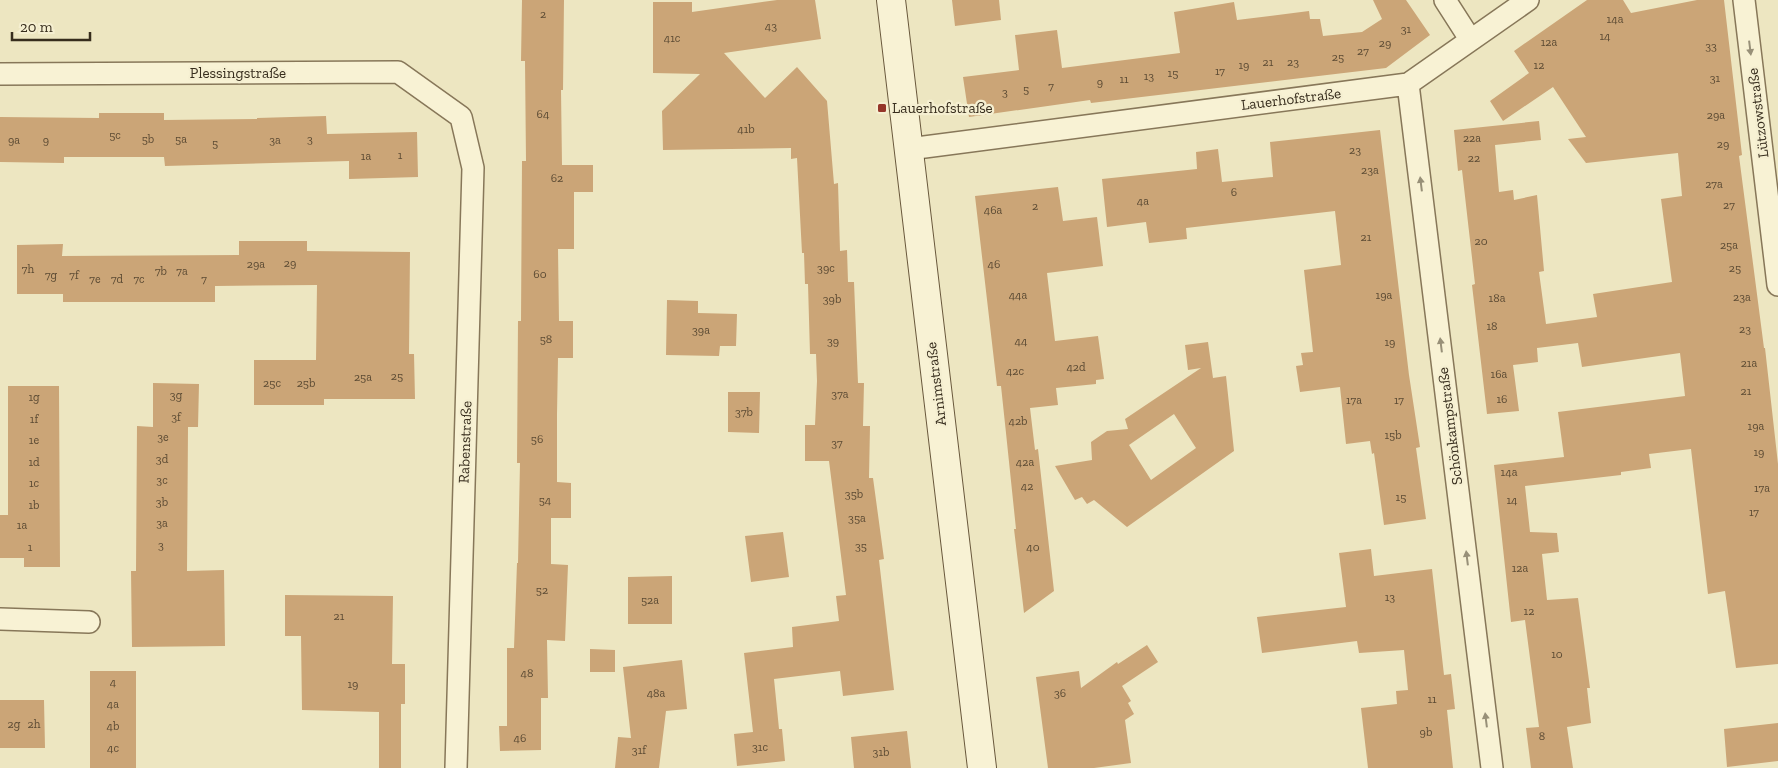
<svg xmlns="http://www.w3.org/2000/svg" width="1778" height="768" font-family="'Zilla Slab',serif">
<rect width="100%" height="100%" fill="#ede6c1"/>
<path fill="#cba577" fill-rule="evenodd" d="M522,0H564L563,90H561L562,165H593V192H574V249H558L559,321H573V358H558L557,414V482L571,483V518H551V564L568,565L565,641L547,640L548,698H541V750L500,751L499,726H507V648H514L517,563H518L520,463H517L518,321H521L522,161H526L525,61H521Z
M777,0H815L821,39L724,53L765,98L797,67L827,101L834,184L838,183L840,251L847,250L848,282H854L858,383H864L863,426H870L869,478H873L884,559L879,560L894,690L843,696L840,671L774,679L779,729H782L785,761L737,766L734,734L753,732L744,653L793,647L792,627L839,621L836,596L846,595L829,461H805V425H815L817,381L816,354H810L808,284H805L804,253H802L797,158L791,159V148L663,150L662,111L700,74L653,73V2H692V12Z
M952,0H999L1001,20L955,26Z
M1373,0H1406L1430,35L1386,68L1091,103L1090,100L969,117L963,77L1019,70L1015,35L1057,30L1062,68L1180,53L1174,12L1234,2L1237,20L1309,11L1310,19H1320L1323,36L1362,32L1382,19Z
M1587,0H1623L1631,13L1697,0H1724L1742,155L1739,156L1764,348H1765L1778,464V664L1736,668L1725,591L1708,594L1691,449L1649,454L1651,468L1621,472V475L1525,486L1530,532L1557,533L1559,552L1542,554L1547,600L1578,598L1590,688H1587L1591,723L1567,727L1573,768H1531L1526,728L1539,727L1525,620L1511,622L1494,465L1564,457L1558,412L1685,396L1680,353L1582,367L1578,343L1537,348L1538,362L1513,365L1519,411L1487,414L1472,285L1475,284L1462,170L1458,171L1454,130L1539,121L1541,140L1495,145L1499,192L1513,190L1514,200L1537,195L1544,271L1539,272L1546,324L1597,317L1593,294L1672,282L1661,199L1682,196L1678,153L1586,163L1568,139L1586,137L1553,87L1503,121L1490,101L1529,73L1514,51Z
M99,113H164V120L257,119V118L326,116L327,134L417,132L418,177L349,179V161L165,166L164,157H64V163L0,162V117L99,118Z
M1380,130L1409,375L1420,447L1416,448L1426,519L1384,525L1374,453L1372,454L1370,441L1346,444L1340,387L1300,392L1296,366L1303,365L1301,353L1313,352L1304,270L1341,265L1335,211L1186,228L1187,239L1149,243L1146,222L1107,227L1102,179L1197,169L1196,152L1218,149L1222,182L1273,177L1270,142Z
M1058,187L1063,221L1097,217L1103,266L1047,273L1055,341L1098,336L1104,379L1096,380V384L1056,388L1058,405L1030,408L1035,450L1038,449L1054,591L1024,613L1014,529H1016L1006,433L1001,386H997L975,196Z
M239,241H307V251L410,252L409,354H414L415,399H324V405H254V360H316L317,285L215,286V302H63V294H17V245L63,244L62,256L239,255Z
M667,300L698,301V313L737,314L736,346H720L719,356L666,355Z
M1208,342L1213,378L1226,376L1234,451L1127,527L1094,500L1087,504L1082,497L1075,500L1055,466L1092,460L1091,442L1107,431L1128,429L1125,419L1201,368L1188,370L1185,345ZM1174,414L1196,448L1151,480L1129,445Z
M153,383L199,384L198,427H188L187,571L224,570L225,646L132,647L131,571H136L137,426L153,427Z
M8,386H59L60,567H24V558H0V515H8Z
M728,392H760L759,433L728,432Z
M783,532L789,577L751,582L745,536Z
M1371,549L1374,576L1432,569L1444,675L1451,674L1455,709L1447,710L1453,768H1368L1361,708L1397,704L1396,691L1408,690L1404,650L1359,653L1357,641L1262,653L1257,617L1346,607L1339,553Z
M672,576V624H628V577Z
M285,595L393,596L392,664H405V704H401V768H379V712L302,710L301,636H285Z
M1147,645L1158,662L1122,686L1131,701L1128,703L1134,714L1125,720L1131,763L1094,768H1048L1036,677L1079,671L1081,688L1117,662L1118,664Z
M590,649L615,650V672H590Z
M682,660L687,709L666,711L659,768H615L618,737L631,738L623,667Z
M90,671H136V768H90Z
M0,700H44L45,748H0Z
M1778,723V761L1727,767L1724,729Z
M907,731L911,768H854L851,737Z"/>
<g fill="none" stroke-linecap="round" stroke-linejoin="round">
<defs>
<path id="minor" d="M1445,0L1470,39
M1744,0L1778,285
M0,74L398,72L461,117L473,168L456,768
M1408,84L1492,768
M909,149L1408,84L1528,0
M0,619L89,622"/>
<path id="secondary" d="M891,0L982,768"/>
</defs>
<use href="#minor" stroke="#877759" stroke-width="24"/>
<use href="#secondary" stroke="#69583c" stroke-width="30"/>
<use href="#minor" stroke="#f8f2d4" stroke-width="21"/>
<use href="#secondary" stroke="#f8f2d4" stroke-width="28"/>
</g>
<defs><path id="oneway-solid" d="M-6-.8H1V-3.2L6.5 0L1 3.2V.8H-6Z" transform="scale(1.25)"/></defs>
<g fill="#989078">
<use href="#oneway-solid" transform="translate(1750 48) rotate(83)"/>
<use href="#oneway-solid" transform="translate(1421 184) rotate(-97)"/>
<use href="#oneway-solid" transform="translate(1441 345) rotate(-97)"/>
<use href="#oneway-solid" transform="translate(1467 558) rotate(-97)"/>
<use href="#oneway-solid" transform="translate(1486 720) rotate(-97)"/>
</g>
<rect fill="#953629" stroke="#f5efd1" stroke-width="2" x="877" y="103" width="10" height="10" rx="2.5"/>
<g text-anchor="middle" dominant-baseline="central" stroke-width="4.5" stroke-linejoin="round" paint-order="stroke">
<g font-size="12" fill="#5c4b34">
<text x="543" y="14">2</text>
<text x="1615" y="19">14a</text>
<text x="771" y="26">43</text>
<text x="1406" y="29">31</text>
<text x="1605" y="36">14</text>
<text x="672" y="38">41c</text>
<text x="1549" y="42">12a</text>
<text x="1385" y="43">29</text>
<text x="1711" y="46">33</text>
<text x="1363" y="51">27</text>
<text x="1338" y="57">25</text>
<text x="1268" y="62">21</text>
<text x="1293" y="62">23</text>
<text x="1244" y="65">19</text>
<text x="1539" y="65">12</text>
<text x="1220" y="71">17</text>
<text x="1173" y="73">15</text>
<text x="1149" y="76">13</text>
<text x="1715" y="78">31</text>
<text x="1124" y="79">11</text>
<text x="1100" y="82">9</text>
<text x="1051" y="86">7</text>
<text x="1026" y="89">5</text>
<text x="1005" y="92">3</text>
<text x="543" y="114">64</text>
<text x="1716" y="115">29a</text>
<text x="746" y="129">41b</text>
<text x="115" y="135">5c</text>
<text x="1472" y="138">22a</text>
<text x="148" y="139">5b</text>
<text x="181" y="139">5a</text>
<text x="310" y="139">3</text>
<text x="14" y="140">9a</text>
<text x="46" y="140">9</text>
<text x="275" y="140">3a</text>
<text x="215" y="143">5</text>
<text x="1723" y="144">29</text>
<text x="1355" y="150">23</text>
<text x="400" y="155">1</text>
<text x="366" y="156">1a</text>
<text x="1474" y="158">22</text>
<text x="1370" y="170">23a</text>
<text x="557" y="178">62</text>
<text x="1714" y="184">27a</text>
<text x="1234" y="192">6</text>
<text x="1143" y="201">4a</text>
<text x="1729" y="205">27</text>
<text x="1035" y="206">2</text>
<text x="993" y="210">46a</text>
<text x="1366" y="237">21</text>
<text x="1481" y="241">20</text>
<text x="1729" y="245">25a</text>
<text x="290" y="263">29</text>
<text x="256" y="264">29a</text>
<text x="994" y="264">46</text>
<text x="826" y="268">39c</text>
<text x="1735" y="268">25</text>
<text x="28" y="269">7h</text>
<text x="161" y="271">7b</text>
<text x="182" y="271">7a</text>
<text x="540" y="274">60</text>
<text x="51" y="275">7g</text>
<text x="74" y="275">7f</text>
<text x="95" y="279">7e</text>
<text x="117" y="279">7d</text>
<text x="139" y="279">7c</text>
<text x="204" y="279">7</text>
<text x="1018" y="295">44a</text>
<text x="1384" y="295">19a</text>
<text x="1742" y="297">23a</text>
<text x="1497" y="298">18a</text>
<text x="832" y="299">39b</text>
<text x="1492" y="326">18</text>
<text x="1745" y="329">23</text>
<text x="701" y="330">39a</text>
<text x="546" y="339">58</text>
<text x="833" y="341">39</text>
<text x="1021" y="341">44</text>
<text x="1390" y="342">19</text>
<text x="1749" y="363">21a</text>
<text x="1076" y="367">42d</text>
<text x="1015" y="371">42c</text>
<text x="1499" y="374">16a</text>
<text x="397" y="376">25</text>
<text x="363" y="377">25a</text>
<text x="272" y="383">25c</text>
<text x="306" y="383">25b</text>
<text x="1746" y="391">21</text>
<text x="840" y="394">37a</text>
<text x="176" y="395">3g</text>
<text x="34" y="397">1g</text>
<text x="1502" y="399">16</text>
<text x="1354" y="400">17a</text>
<text x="1399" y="400">17</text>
<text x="744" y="412">37b</text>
<text x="176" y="417">3f</text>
<text x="34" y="419">1f</text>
<text x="1018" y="421">42b</text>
<text x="1756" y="426">19a</text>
<text x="1393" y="435">15b</text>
<text x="163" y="437">3e</text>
<text x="537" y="439">56</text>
<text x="34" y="440">1e</text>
<text x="837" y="443">37</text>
<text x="1759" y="452">19</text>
<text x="162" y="459">3d</text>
<text x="34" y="462">1d</text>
<text x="1025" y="462">42a</text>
<text x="1509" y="472">14a</text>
<text x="162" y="480">3c</text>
<text x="34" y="483">1c</text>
<text x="1027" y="486">42</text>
<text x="1762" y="488">17a</text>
<text x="854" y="494">35b</text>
<text x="1401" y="497">15</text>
<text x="545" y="500">54</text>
<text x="1512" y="500">14</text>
<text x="162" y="502">3b</text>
<text x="34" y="505">1b</text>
<text x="1754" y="512">17</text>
<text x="857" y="518">35a</text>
<text x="162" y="523">3a</text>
<text x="22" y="525">1a</text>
<text x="161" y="545">3</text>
<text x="861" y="546">35</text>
<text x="30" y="547">1</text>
<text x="1033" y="547">40</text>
<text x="1520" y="568">12a</text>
<text x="542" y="590">52</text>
<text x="1390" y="597">13</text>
<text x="650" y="600">52a</text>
<text x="1529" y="611">12</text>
<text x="339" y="616">21</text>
<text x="1557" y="654">10</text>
<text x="527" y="673">48</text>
<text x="113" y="682">4</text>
<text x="353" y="684">19</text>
<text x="656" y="693">48a</text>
<text x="1060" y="693">36</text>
<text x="1432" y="699">11</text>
<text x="113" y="704">4a</text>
<text x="14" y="724">2g</text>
<text x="34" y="724">2h</text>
<text x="113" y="726">4b</text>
<text x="1426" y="732">9b</text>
<text x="1542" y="736">8</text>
<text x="520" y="738">46</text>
<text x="760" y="747">31c</text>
<text x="113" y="748">4c</text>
<text x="639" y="750">31f</text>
<text x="881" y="752">31b</text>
</g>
<g font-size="15" fill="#372d1d" stroke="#f5efd1">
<text x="238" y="73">Plessingstraße</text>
<text transform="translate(1291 99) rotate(-7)">Lauerhofstraße</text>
<text transform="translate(1758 113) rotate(-97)">Lützowstraße</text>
<text transform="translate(936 384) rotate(-97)">Arnimstraße</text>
<text transform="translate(1450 426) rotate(-97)">Schönkampstraße</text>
<text transform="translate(465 442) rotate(-88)">Rabenstraße</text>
</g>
<g font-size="15" fill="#372d1d" stroke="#f5efd1" text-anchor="start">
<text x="892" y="108">Lauerhofstraße</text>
</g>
</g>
<path d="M12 32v8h78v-8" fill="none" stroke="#372d1d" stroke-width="2.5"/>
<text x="20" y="32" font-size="15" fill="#372d1d" stroke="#f5efd1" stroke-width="4" paint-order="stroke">20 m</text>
</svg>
